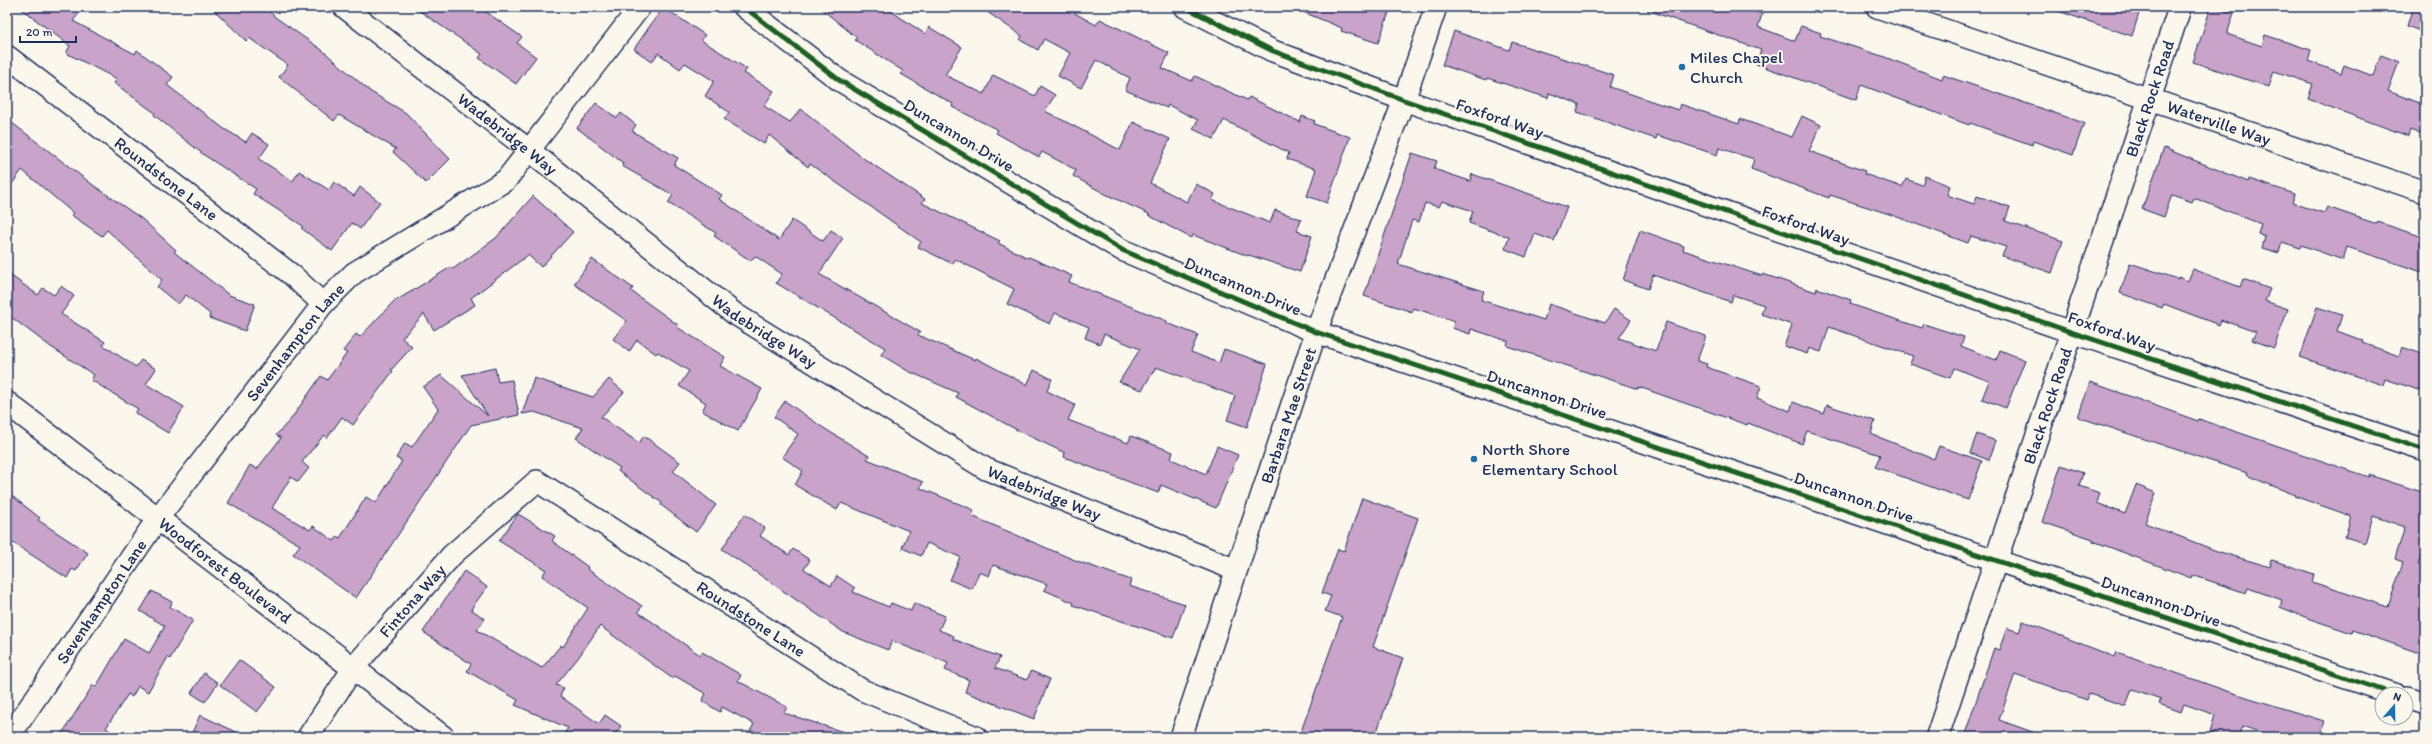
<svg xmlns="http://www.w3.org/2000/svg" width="2432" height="744" font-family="Itim,sans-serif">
<rect width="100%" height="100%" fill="#fbf7ec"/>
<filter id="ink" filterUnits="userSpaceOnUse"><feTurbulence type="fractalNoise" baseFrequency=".025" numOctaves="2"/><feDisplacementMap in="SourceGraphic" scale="8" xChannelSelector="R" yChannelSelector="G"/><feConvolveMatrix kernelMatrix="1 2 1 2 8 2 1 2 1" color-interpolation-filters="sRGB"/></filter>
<g filter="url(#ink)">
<path fill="#c9a3ca" stroke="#1b2f5e" d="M19,7H84L73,21L135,54L137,50L173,77L167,85L223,128L246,142L252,133L269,144L259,159L293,181L299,171L329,190L334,182L354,196L360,187L380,202L360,229L352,223L332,251L301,228L303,226L253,194L256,189L204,155L154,115L155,113L114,83L117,79L66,53L70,46Z
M211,7H265L275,17L322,50L371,92L406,113L450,159L426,183L393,152L396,149L339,115L334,121L279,77L288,65L249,38L246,41Z
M414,7H479L522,37L517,43L536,57L516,84L479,58L482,54Z
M663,7L705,35L701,40L747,69L744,73L774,91L764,106L790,122L801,109L863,158L925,199L922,203L1000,241L998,243L1028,258L1029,257L1072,276L1069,282L1167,321V323L1198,335L1191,352L1219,363L1224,349L1267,364L1247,427L1227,420L1235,396L1156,367L1142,390L1119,382L1140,349L1104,334L1100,344L1085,338L1089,327L1055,313L1050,324L1007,304L1014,289L955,259L953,264L918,247L921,242L810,164L808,167L769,135L764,144L724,119L729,112L705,96L714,81L685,63L680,69L658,53L652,62L634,49Z
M819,7H885L925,34L929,27L962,47L945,75L984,94L993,75L1035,96L1040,86L1055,95L1045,111L1120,150L1133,122L1170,139L1150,183L1187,202L1196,184L1215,194L1212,200L1270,223L1275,210L1301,219L1297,231L1312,236L1300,272L1249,255L1248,256L1193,235L1191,238L1148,215L1149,214L1105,194L1073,176L1076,170L1042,152L1039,157L996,133L998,130L952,107L953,104L901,74L903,71L855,40L857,38Z
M980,7H1064L1096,25L1100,19L1169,53L1162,68L1192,81L1195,76L1247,100L1249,97L1300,122L1302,116L1315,121L1314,124L1350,137L1327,203L1307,196L1316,169L1287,159L1289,153L1224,120L1214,139L1193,129L1198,120L1168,105L1167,108L1125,90L1130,78L1096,60L1081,88L1058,76L1070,53L1044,39L1038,50L1020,40L1022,36Z
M1291,7H1391L1378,43L1341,31L1342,28Z
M1648,7H1740L1762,14L1758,27L1795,41L1801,26L1821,33L1820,36L1882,56L1942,79L1943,75L2084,123L2073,155L2033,141L2032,145L1970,123L1969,125L1861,85L1856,100L1756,64L1761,50L1647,10Z
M2055,7H2141L2132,36L2055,10Z
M2211,7L2234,13L2227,34L2262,46L2265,35L2311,50L2308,61L2341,73L2344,65L2373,76L2381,55L2399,62L2388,91L2425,105V136L2410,130L2408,136L2308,99L2313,84L2274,71L2269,87L2193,62Z
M2413,7H2425V33L2407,26Z
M1454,31L1509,50L1512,42L1614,75L1610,87L1678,110L1680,104L1739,124L1740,119L1792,137L1802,116L1821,125L1809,151L1865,171L1864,174L1902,187L1906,179L1922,185L1925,176L1950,186L1947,195L1974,204L1977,196L2010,207L2005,221L2063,241L2052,273L2002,256L2006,247L1971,236L1968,243L1889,214L1830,195L1829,198L1751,169L1754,159L1719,148L1717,155L1657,135L1656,139L1577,112L1579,104L1549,93L1548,98L1487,78L1486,80L1442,65Z
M596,103L617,118L621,113L636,125L632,131L678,158L674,165L722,195L719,199L779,240L792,220L823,241L831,230L843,238L819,274L920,332L918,335L975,360L976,358L1027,385L1034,370L1052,379L1047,391L1075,405L1068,420L1128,443L1131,436L1173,452L1171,459L1206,474L1217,446L1238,455L1216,508L1161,485L1158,493L1064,457L1065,453L1019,431L956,397L958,393L908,371L881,355L885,348L776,283L782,274L755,256L751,261L714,236L716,233L668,203L673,195L622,166L623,163L577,128Z
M7,119L93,185L142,219L176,250L174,252L229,295L255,304L245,331L209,318L210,314L186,295L178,304L157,287L162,280L107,230L102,236L71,215L73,213L22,170L7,191Z
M2164,148L2248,182L2249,179L2295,194L2292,203L2324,213L2327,207L2377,224L2378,222L2425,238V273L2347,247L2343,260L2301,245L2300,248L2282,242L2279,253L2262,248L2265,237L2258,234L2261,224L2194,198L2192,202L2172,195L2164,217L2142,209Z
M1412,153L1437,161L1434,169L1470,181L1472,174L1567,207L1554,241L1535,234L1526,257L1505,249L1509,237L1469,223L1473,211L1442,201L1439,207L1425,203L1419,222L1412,220L1398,264L1484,291L1481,300L1544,320L1549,304L1605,323L1614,309L1631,320L1619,338L1656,351L1666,322L1706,336L1697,361L1707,364L1706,367L1761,386L1757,398L1790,411L1793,402L1824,414L1827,405L1875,421L1871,434L1934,459L1939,446L1982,461L1968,500L1875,467L1880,455L1807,431L1802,444L1748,423L1747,425L1639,387L1638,389L1507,346L1508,341L1471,329L1470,334L1452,328L1455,321L1413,308L1412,312L1364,296Z
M533,196L573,232L541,267L528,255L471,298L475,305L434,330L424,314L402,338L412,347L391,370L393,371L353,425L342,417L327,438L324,435L302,462L309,468L298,482L291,477L272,508L310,530L313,526L334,541L338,536L340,538L366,497L376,503L402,461L396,458L405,443L412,447L438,409L423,387L441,375L488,416L462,375L495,368L498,382L512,380L519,415L471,425L356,598L293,554L300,545L228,503L250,465L257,469L281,438L276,435L291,419L321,376L327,380L347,353L343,351L356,334L360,337L396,299L397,300L451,267L453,269L496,238Z
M1640,230L1684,246L1683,250L1762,276L1763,274L1816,292L1817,288L1851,300L1850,304L1922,328L1924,324L1964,337L1961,346L1996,360L2000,350L2025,360L2006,408L1982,399L1989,381L1954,368L1950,378L1910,364L1913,356L1829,327L1821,352L1809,348L1807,354L1784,346L1792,325L1761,314L1764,305L1733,295L1731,302L1653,275L1648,289L1623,280Z
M592,259L633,288L631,291L678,325L677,327L725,357L720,366L762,389L738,431L702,411L706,403L679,386L689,371L658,352L656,354L637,340L629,352L613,339L627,321L574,284Z
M2130,263L2178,279V277L2188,281L2193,269L2240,287L2243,279L2270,289L2265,301L2288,309L2274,348L2252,340L2256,332L2221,320L2219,325L2164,304L2162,308L2120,293Z
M7,273L38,295L43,288L54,295L61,286L74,296L61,314L105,342L103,345L136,367L141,360L156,369L146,384L184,407L168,433L135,413L138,409L91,380L94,375L51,347L7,314Z
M2317,307L2342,315L2337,331L2364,341L2363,343L2399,356L2402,347L2425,355V392L2385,379L2383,385L2300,357Z
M534,378L593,397L609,379L624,392L601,417L639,443L644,436L680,462L673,471L716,505L696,532L661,505L662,503L618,471L620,468L576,438L583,428L534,412L522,414Z
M2090,382L2198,421L2199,419L2369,477V475L2425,493V542L2418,565L2425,566V655L2353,630L2352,633L2310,619L2280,607L2282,600L2248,588L2246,593L2192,575L2191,578L2093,541V539L2042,522L2061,465L2083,473L2079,486L2100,493L2097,503L2125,514L2136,485L2156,493L2145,523L2217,551L2270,567L2272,560L2314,574L2312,582L2388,607L2403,562L2395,559L2405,527L2373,516L2365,543L2345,537L2351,516L2294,496L2295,495L2246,475L2247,473L2078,417Z
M785,401L822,427L869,456L867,459L923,482L920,488L974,510L972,516L1077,561L1131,580L1129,586L1185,604L1173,638L1073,605L1074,603L1044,590L1047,584L993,565L989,576L979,572L972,589L950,580L960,557L927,543L921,556L902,548L909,531L841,503L837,510L795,485L803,471L782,457L798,434L774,417Z
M1977,434L1996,441L1989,460L1970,453Z
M7,492L40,518L38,520L88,553L76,571L72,569L67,578L7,539Z
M1362,498L1418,518L1373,647L1403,658L1375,737H1299L1342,617L1325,611L1331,596L1322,593L1338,549L1344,551Z
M518,514L555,536L552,541L588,567L587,569L642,606L638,612L700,655L702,652L741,675L738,681L787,707L784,713L850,734L849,737H747L754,724L722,707L720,712L702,701L706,694L675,676L673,679L600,626L578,658L556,685L564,688L560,696L599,724L605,715L621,726L615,735L619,737H562L568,728L515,705L518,700L467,671L471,664L423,632L464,571L487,587L471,609L485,619L477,630L542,668L561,645L563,647L588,608L542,576L546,570L499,541Z
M745,514L765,528L760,536L789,555L793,549L810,560L804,569L831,586L837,576L855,588L853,592L889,607L891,603L911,611L914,603L945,616L939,630L954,636L953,639L1000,657L995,668L1027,680L1031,671L1050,679L1034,719L965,692L969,680L945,670L948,663L892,641L888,650L843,632L722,549Z
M152,591L172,602L170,607L193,620L170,659L168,657L148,692L138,686L132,697L128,694L106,728L119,737H60L93,685L96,687L124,639L149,653L165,626L140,611Z
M2023,621L2115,657L2117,652L2224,690L2324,721L2319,737H2274L2242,726L2238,737H2226L2210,732L2215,715L2184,704L2181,712L2159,704L2161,699L2132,689L2126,706L2089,694L2087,700L2015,674L1999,720L2041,735L2040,737H1964L1994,648L1999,650L2007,628L2019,632Z
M239,660L276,687L257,712L220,685Z
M204,673L218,683L205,702L191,693Z
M200,715L247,737H190Z"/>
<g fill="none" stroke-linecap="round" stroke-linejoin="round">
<defs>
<g id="minor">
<path id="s1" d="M344,7L529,150L735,314L986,469L1236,570"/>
<path d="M744,7L839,80L1122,250L1316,332L2394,694"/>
<path d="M1185,7L1273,51L1404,100L2071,332L2425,450"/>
<path id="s2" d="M1877,7L2425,192"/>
<path id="s3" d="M7,56L292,275L323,304"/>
<path d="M2406,698L2425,704"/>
<path id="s4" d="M9,737L158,518L323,304L354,273L506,180L640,7"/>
<path id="s5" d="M308,737L354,667L452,555L537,481L862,690L976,737"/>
<path id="s6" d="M1181,737L1316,332L1404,100L1436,7"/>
</g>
<g id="tertiary">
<path id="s7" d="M1937,737L2180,7"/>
</g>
<g id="secondary">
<path id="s8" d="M7,403L443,737"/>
</g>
</defs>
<use href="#minor" stroke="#1b2f5e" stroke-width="24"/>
<use href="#tertiary" stroke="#1b2f5e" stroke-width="25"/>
<use href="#secondary" stroke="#1b2f5e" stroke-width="25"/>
<use href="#minor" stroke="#fbf7ec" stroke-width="21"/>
<use href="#tertiary" stroke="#fbf7ec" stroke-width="22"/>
<use href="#secondary" stroke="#fbf7ec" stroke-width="22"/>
<defs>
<path id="cycleway" d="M744,7L839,80L1122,250L1316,332L2394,694
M1185,7L1273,51L1404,100L2071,332L2425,450"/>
</defs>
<use href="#cycleway" stroke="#fbf7ec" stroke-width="8"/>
<use href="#cycleway" stroke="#1b5e20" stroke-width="5"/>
</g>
</g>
<g fill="#1f6fb2" stroke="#fbf7ec" stroke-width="1.5">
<circle cx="1682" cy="67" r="4"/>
<circle cx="1474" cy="459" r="4"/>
</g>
<g text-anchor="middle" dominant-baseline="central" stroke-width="4" stroke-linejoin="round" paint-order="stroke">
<g font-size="17" fill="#1b2f5e" stroke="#fbf7ec" text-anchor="start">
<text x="1690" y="57">Miles Chapel<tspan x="1690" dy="20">Church</tspan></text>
<text x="1482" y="449">North Shore<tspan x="1482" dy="20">Elementary School</tspan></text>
</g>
<g font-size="17" fill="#1b2f5e" stroke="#fbf7ec">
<text stroke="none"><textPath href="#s7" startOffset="673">Black Rock Road</textPath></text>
<text transform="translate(1500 118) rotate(19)">Foxford Way</text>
<text stroke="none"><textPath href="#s2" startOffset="361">Waterville Way</textPath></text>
<text stroke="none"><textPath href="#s1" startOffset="207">Wadebridge Way</textPath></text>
<text transform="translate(959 135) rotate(31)">Duncannon Drive</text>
<text stroke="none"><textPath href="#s3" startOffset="201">Roundstone Lane</textPath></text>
<text transform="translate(1806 225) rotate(19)">Foxford Way</text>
<text transform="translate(1243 286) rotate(23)">Duncannon Drive</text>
<text stroke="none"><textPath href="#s1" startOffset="531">Wadebridge Way</textPath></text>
<text transform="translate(2112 331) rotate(19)">Foxford Way</text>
<text stroke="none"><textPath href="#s4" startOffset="488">Sevenhampton Lane</textPath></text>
<text transform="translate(1547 394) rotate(18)">Duncannon Drive</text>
<text stroke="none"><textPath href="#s7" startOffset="349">Black Rock Road</textPath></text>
<text stroke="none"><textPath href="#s6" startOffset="339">Barbara Mae Street</textPath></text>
<text stroke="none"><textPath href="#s1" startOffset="855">Wadebridge Way</textPath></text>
<text transform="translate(1854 497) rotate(19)">Duncannon Drive</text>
<text stroke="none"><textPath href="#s8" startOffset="275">Woodforest Boulevard</textPath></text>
<text stroke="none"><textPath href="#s5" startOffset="172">Fintona Way</textPath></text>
<text stroke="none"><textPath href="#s4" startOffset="164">Sevenhampton Lane</textPath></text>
<text transform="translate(2161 601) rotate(19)">Duncannon Drive</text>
<text stroke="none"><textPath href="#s5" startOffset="600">Roundstone Lane</textPath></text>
</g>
</g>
<rect width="2432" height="744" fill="none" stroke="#fbf7ec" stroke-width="24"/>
<rect x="12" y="12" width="2408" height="720" fill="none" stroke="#1b2f5e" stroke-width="1.5" filter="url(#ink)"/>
<g transform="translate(2394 706) rotate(20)"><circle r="19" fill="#fbf7ec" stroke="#a1a7b3"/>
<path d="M0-3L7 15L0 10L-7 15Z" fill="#1f6fb2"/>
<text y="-6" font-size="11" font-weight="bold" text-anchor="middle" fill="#1b2f5e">N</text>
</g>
<path d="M20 36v6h56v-6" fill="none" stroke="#1b2f5e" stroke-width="2"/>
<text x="26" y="36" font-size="12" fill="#1b2f5e" stroke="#fbf7ec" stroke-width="3" paint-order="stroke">20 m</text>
</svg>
